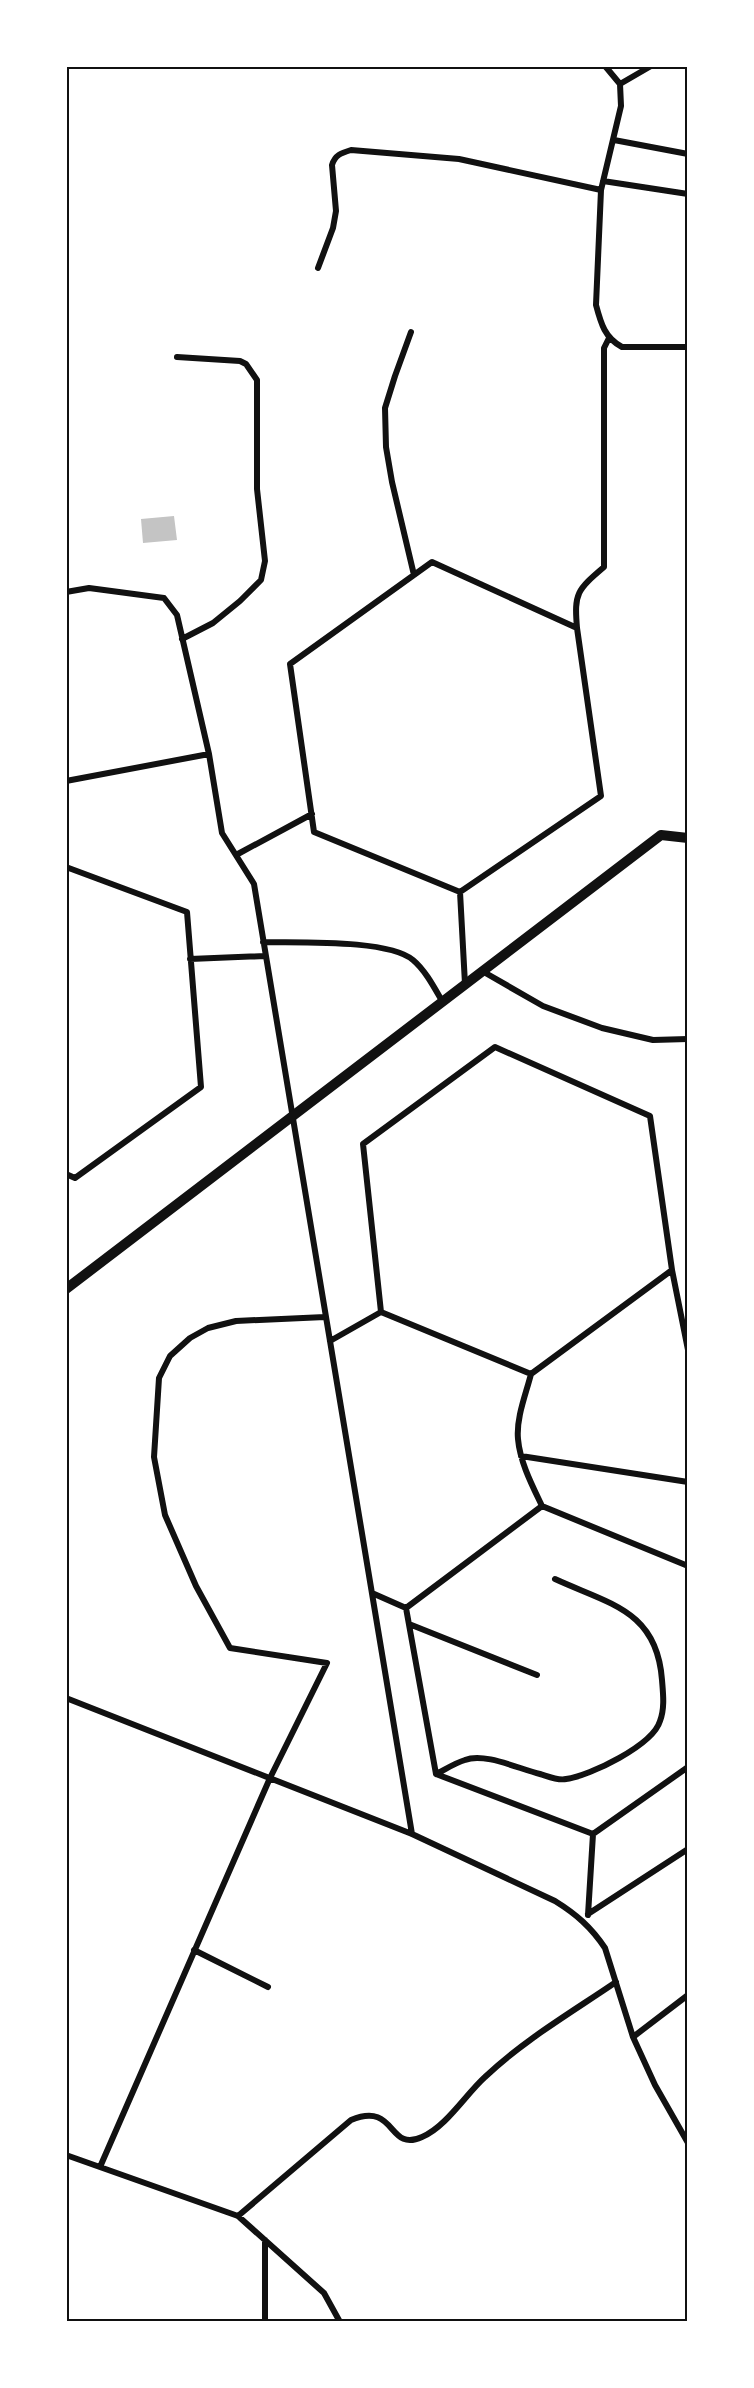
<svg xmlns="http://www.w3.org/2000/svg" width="754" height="2388" font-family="'Sofia Sans Condensed',sans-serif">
<rect width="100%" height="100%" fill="#fff"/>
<path fill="#c4c4c4" d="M174,516L177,540L143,543L141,519Z"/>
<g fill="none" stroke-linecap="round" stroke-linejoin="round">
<path stroke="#111" stroke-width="6" d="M605,66L620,84L621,106L601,190L596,305C601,324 605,338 622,347H688
M620,84L651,66
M614,140L688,154
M603,181L688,194
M318,268L333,228L336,211L332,165C335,155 341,153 351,150L459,159L601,190
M411,332L395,376L385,408L386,447L392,482L414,575
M177,357L240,361L246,364L257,380V489L265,561L261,580L240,601L213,623L182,639
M432,562L577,628L601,796L460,892L314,832L290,664Z
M66,592L89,588L164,598L177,615L209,754L222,833L254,884L412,1834
M577,628C574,593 577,590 604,567V348L609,338
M66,781L209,754
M236,855L312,814
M66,867L187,912L201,1087L75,1178L66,1174
M460,892L465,984
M263,942C298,943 388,939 413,960C425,970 434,987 442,1001
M190,959L265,956
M482,971L543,1006L602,1028L653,1040L688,1039
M495,1047L650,1116L672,1270L531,1374L381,1312L363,1144Z
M672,1270L688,1350
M330,1341L381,1312
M531,1374C526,1394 516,1418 518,1439C520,1462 532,1485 542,1506
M521,1456L688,1482
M372,1593L406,1608
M406,1608L436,1774L593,1834L688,1767
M406,1608L542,1506L688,1566
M409,1624L537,1675
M66,1698L412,1834L555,1901C576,1914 591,1927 605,1948L633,2037L655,2085L688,2143
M436,1774C446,1769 455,1763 465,1760C484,1752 519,1769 540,1774C547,1776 558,1781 566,1779C590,1776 653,1745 660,1721C665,1708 663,1693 662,1680C657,1610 609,1604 555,1579
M588,1914L688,1849
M588,1915L593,1834
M194,1950L268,1987
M633,2037L688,1995
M66,2155L238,2216L324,2293L340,2322
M100,2167L270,1778L327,1663L230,1648L196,1586L165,1515L154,1457L159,1378L170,1356L190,1338L208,1328L236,1321L325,1317
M238,2216L351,2120C397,2101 387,2153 422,2137C446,2127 466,2094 485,2077C524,2040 572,2012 616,1982
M265,2240V2322"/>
<path stroke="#111" stroke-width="10" d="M66,1289L661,835L688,838"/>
</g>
<rect width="754" height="2388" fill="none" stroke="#ffffff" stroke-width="135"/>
<rect x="68" y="68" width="618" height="2252" fill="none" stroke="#111" stroke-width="2"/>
</svg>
